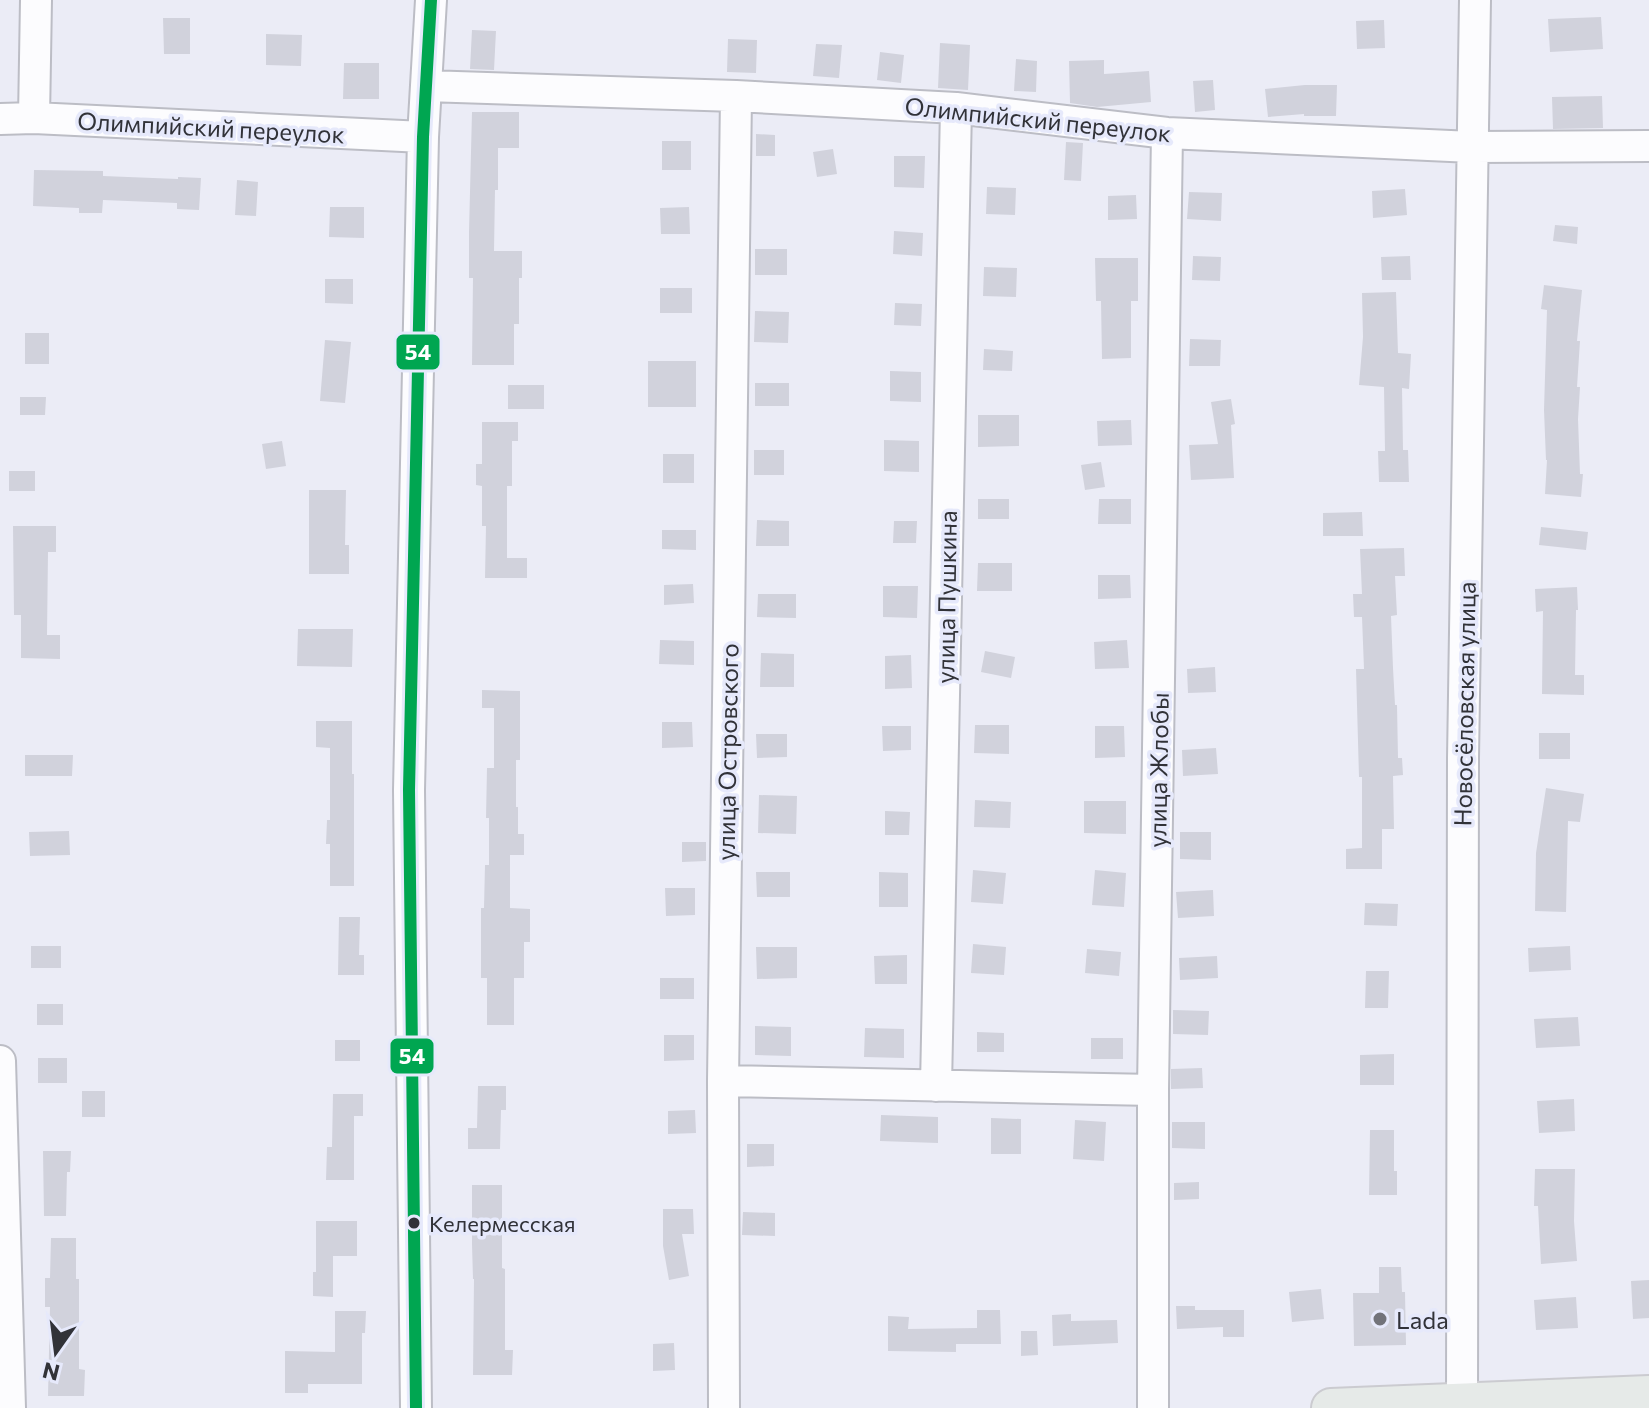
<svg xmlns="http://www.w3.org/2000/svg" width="1649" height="1408" font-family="Commissioner,sans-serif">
<rect width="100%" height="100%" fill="#ebecf6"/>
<path fill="#d1d2dc" d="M1601,17L1603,49L1550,52L1548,19Z
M163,18H190V54H164Z
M1384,20L1385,48L1357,49L1356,21Z
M472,30L496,31L494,70L470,69Z
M266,34L302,35L301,66L266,65Z
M728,39L757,40L756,73L727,72Z
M940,43L970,45L968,90L938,88Z
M816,44L842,45L839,78L813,76Z
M880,52L904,55L901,83L877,80Z
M1016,59L1037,61L1036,92L1014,91Z
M1104,60V74L1149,71L1151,102L1097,107L1070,103L1069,61Z
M344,63H379V99H343Z
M1213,80L1215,110L1195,112L1193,81Z
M1305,85H1337L1336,116H1304V114L1268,117L1265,89Z
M1602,96L1603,128L1553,129L1552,97Z
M472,112H519V148H498V190H495L494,251H522V278H519V324H514V365H472L473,278H469V232Z
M756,134L775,135V156H756Z
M662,141H691V170H662Z
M1066,142L1083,143L1081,181L1064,180Z
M833,149L837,174L817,177L813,152Z
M894,156H925L924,188L894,187Z
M34,170L103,171V176L178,179V177L201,178L199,210L177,209V203L103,200L102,213H79V208L33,206Z
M237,180L258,182L256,216L235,215Z
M987,187L1016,188L1015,215L986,214Z
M1405,189L1407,215L1373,218L1372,191Z
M1189,192L1222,193L1221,221L1187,219Z
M1136,195L1137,219L1108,220V196Z
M330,207H364V238L329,237Z
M689,207L690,234H661L660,208Z
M1555,225L1578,227L1577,244L1553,241Z
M894,231L923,233L922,256L893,254Z
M755,249H787V275H755Z
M1193,256L1221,257L1220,281L1192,280Z
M1410,256L1411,280H1382L1381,257Z
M1095,258H1138V301H1131V358L1102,359L1101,301H1096Z
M984,267L1017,268L1016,297L983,296Z
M325,279H353V304L325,303Z
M1544,285L1582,290L1577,341H1580L1577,387H1580L1578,419L1580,474H1583L1581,497L1545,494L1547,460H1546L1544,410L1547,310L1541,309Z
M660,288H692V313H660Z
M1396,292L1398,353L1411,354L1409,389L1402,388L1403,450H1408L1409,482H1379L1378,451H1385L1384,387L1359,385L1363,337L1362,293Z
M895,303L922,304L921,326L894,325Z
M755,311L789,312L788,343L754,342Z
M25,333H49V364H25Z
M1190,339L1221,340L1220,366H1189Z
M325,340L351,342L345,403L320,401Z
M984,349L1013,351L1012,371L983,370Z
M648,361H696V407H648Z
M890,371L921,372V402L890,401Z
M755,383H789V406H755Z
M508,385H544V409H508Z
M20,397H46L45,415H20Z
M1231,399L1235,424L1231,425L1234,478L1191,480L1189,445L1218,444L1211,402Z
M978,415H1019V446L978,447Z
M1131,420L1132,445L1098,446L1097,421Z
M482,422H518V441H512V486H507V558H527V578H485L486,526H482V486L476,485V464H482Z
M884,440L919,441V472L884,471Z
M282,441L286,466L266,469L262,444Z
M754,450H784V475H754Z
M663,454H694V483H663Z
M1101,462L1105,487L1085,490L1081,465Z
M9,471H35V491H9Z
M309,490H346L345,545H349V574H309Z
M978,499H1009V519H978Z
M1099,499H1131V524H1098Z
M1362,512L1363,536H1323V513Z
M757,520L789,521V546H756Z
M894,521H917L916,543H893Z
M13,526H56V552H48L47,635H60V659L21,658V615H14Z
M1541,527L1588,532L1586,550L1539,545Z
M662,530H696V550L662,549Z
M1404,548L1405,576H1395L1397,615L1391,616L1393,668L1395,705H1397L1398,758H1402L1403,775L1393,776L1394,829H1382V869H1346V849L1362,848V777H1359L1356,669H1364L1362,617H1354L1353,594H1362L1360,549Z
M978,563H1012V591H977Z
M1098,575H1130L1131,598L1098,599Z
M693,584L694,603L664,605V585Z
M883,586H918L917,618L883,617Z
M1577,587L1578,610H1576L1575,675H1584V695L1542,694L1543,611L1536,612L1535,589Z
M758,594H796V618L757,617Z
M298,629H353L352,667L297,666Z
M660,640L694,641V665L659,664Z
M1127,640L1129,668L1095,669L1094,642Z
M985,651L1015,657L1011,678L981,672Z
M761,653L794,654V687H760Z
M911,655L912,688L885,689V656Z
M1215,667L1216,692L1188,693L1187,669Z
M482,690L520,691V760H516V807H518V834H524V855H510V908L530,909V942H524V978H514V1025H487V978H481V908H484L485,865H489V818H486L487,768H494V708H482Z
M316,721H352V774H354V886H330V844H326L327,820H330V748L316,747Z
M662,722H692L693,747L662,748Z
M975,725H1009V754L974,753Z
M882,726H911V750L883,751Z
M1095,726H1124L1125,757L1095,758Z
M1539,733H1570V759H1539Z
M756,734H787V757L757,758Z
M1216,748L1218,774L1183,776L1182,750Z
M25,755H73L72,776H25Z
M1546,788L1584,794L1580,822L1568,821L1566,912L1535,911L1536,853Z
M759,795L797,796L796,834L758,833Z
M975,800L1011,802L1010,828L974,827Z
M1084,801H1126V834L1084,833Z
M885,811L910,812L909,835H885Z
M69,831L70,855L30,856L29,832Z
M1180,832H1211V860L1180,859Z
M682,842H706V861L682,862Z
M973,870L1006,873L1003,904L971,902Z
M1095,870L1126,873L1124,907L1092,905Z
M756,872H790V897H757Z
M879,872L908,873V907H879Z
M665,888H695V915L666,916Z
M1213,890L1214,916L1178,918L1176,892Z
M1365,903L1398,904L1397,926L1364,925Z
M339,917H360L359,955H364V975H338Z
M973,944L1006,947L1004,975L971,973Z
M31,946H61V968H31Z
M1570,946L1571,970L1529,972L1528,948Z
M756,947H797V978L757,979Z
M1087,949L1121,952L1119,976L1085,973Z
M907,955V984H875L874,956Z
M1217,956L1218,978L1180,980L1179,958Z
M1366,971H1389L1388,1008H1365Z
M660,978H694V999H660Z
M37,1004H63V1025H37Z
M1173,1010L1209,1011L1208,1035L1173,1034Z
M1578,1017L1580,1046L1536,1048L1534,1019Z
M755,1026L791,1027V1056L755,1055Z
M865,1028L904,1029V1058L864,1057Z
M977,1032L1004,1033V1052H977Z
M664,1035H694V1060L664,1061Z
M1091,1038H1123V1059H1091Z
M335,1040H360V1061H335Z
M1394,1054V1085H1360V1055Z
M38,1058H67V1083H38Z
M1202,1068L1203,1088L1171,1089V1069Z
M478,1086H506V1110H501L500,1149H468V1128H477Z
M82,1091H105V1117H82Z
M333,1094H363V1116H354V1180H326L327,1147H332Z
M1574,1099L1575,1131L1539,1133L1537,1101Z
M695,1110L696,1133L668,1134V1111Z
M881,1115L938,1117V1143L880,1141Z
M991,1118L1021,1119V1154H991Z
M1075,1120L1106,1122L1104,1161L1073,1159Z
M1172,1122H1205V1149L1172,1148Z
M1370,1130H1394V1171H1397V1195H1369Z
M747,1144H774V1166L747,1167Z
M43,1151H71L70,1172H67L66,1216H44Z
M1535,1169H1575L1574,1221L1577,1261L1541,1264L1538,1206H1534Z
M1199,1182V1199L1174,1200V1183Z
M472,1185H502V1268L505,1269V1350H513L512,1375H473L474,1279H473L472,1244Z
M663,1209H693L694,1234H682L689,1276L669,1280L663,1246Z
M743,1212L775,1213V1236L742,1235Z
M316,1221H357V1256H333V1297L313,1296V1272H316Z
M51,1238H76V1279H79V1369L85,1370L84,1396H48L50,1307H45V1278H50Z
M1379,1267H1401L1402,1292H1405L1406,1345L1354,1346L1353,1293H1379Z
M1649,1280V1318L1633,1319L1631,1281Z
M1321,1289L1324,1319L1292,1322L1289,1292Z
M1576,1297L1578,1328L1536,1330L1534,1300Z
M1176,1306H1195V1310H1244V1337H1223V1327L1177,1329Z
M977,1310H1000L1001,1344H956V1352L888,1351V1316L909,1317L908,1329L977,1328Z
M335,1311H366L365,1333H362V1384H308V1393H285V1351L335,1352Z
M1071,1314V1321L1117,1320L1118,1343L1053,1346L1052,1315Z
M1021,1331H1037L1038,1355L1021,1356Z
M674,1343L675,1370L653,1371V1344Z"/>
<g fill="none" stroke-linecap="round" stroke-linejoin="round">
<defs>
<path id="minor" d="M426,86L736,96L956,108L1167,133L1472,147L1649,146
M34,118L36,0
M0,119L34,118L423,137
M0,1061L10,1408
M723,1081L1153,1090
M936,1086L956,108
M416,1408L409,790L423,137L431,0
M724,1408L723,1081L736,96
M1153,1408V1090L1167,133
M1462,1408L1463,758L1475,0"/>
<path id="major" d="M1331,1408L1649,1395"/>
</defs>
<use href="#minor" stroke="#bcbdc5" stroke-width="34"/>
<use href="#major" stroke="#cbcbd0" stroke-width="42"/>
<use href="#minor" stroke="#fcfcfe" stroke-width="30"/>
<use href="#major" stroke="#e6eae8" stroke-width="38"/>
<defs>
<path id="bus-1" d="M416,1408L409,790L423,137L431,0"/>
</defs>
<use href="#bus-1" stroke="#e6e9fb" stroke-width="18"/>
<use href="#bus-1" stroke="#00a651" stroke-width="12"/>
</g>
<circle fill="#313238" stroke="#e6e9fb" stroke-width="3" cx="414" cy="1223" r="7"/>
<circle fill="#72737a" stroke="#e6e9fb" stroke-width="3" cx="1380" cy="1319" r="8"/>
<g text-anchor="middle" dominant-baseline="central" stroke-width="7" stroke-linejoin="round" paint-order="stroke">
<g font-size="22" fill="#313238" stroke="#e6e9fb" text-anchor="start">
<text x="429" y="1223">Келермесская</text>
</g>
<g font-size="24" fill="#313238" stroke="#e6e9fb">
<text transform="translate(1038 119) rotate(6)">Олимпийский переулок</text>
<text transform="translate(211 127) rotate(3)">Олимпийский переулок</text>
<text transform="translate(946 597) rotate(-89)">улица Пушкина</text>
<text transform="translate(1464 704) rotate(-89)">Новосёловская улица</text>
<text transform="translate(727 752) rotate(-89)">улица Островского</text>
<text transform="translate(1158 770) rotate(-89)">улица Жлобы</text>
</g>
<g font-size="24" fill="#313238" stroke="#e6e9fb" text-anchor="start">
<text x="1396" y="1319">Lada</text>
</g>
</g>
<g stroke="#e6e9fb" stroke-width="3">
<rect x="395" y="333" width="46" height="38" rx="8" fill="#00a651"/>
<rect x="389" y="1037" width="46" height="38" rx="8" fill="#00a651"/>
</g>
<g font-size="22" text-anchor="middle" font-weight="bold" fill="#fff">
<text x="418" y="360">54</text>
<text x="412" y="1064">54</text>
</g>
<g transform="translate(56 1352) rotate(194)" stroke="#e6e9fb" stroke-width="6" paint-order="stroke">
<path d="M0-6L14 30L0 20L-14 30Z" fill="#313238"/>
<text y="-12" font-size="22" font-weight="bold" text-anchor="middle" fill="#313238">N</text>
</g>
</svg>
